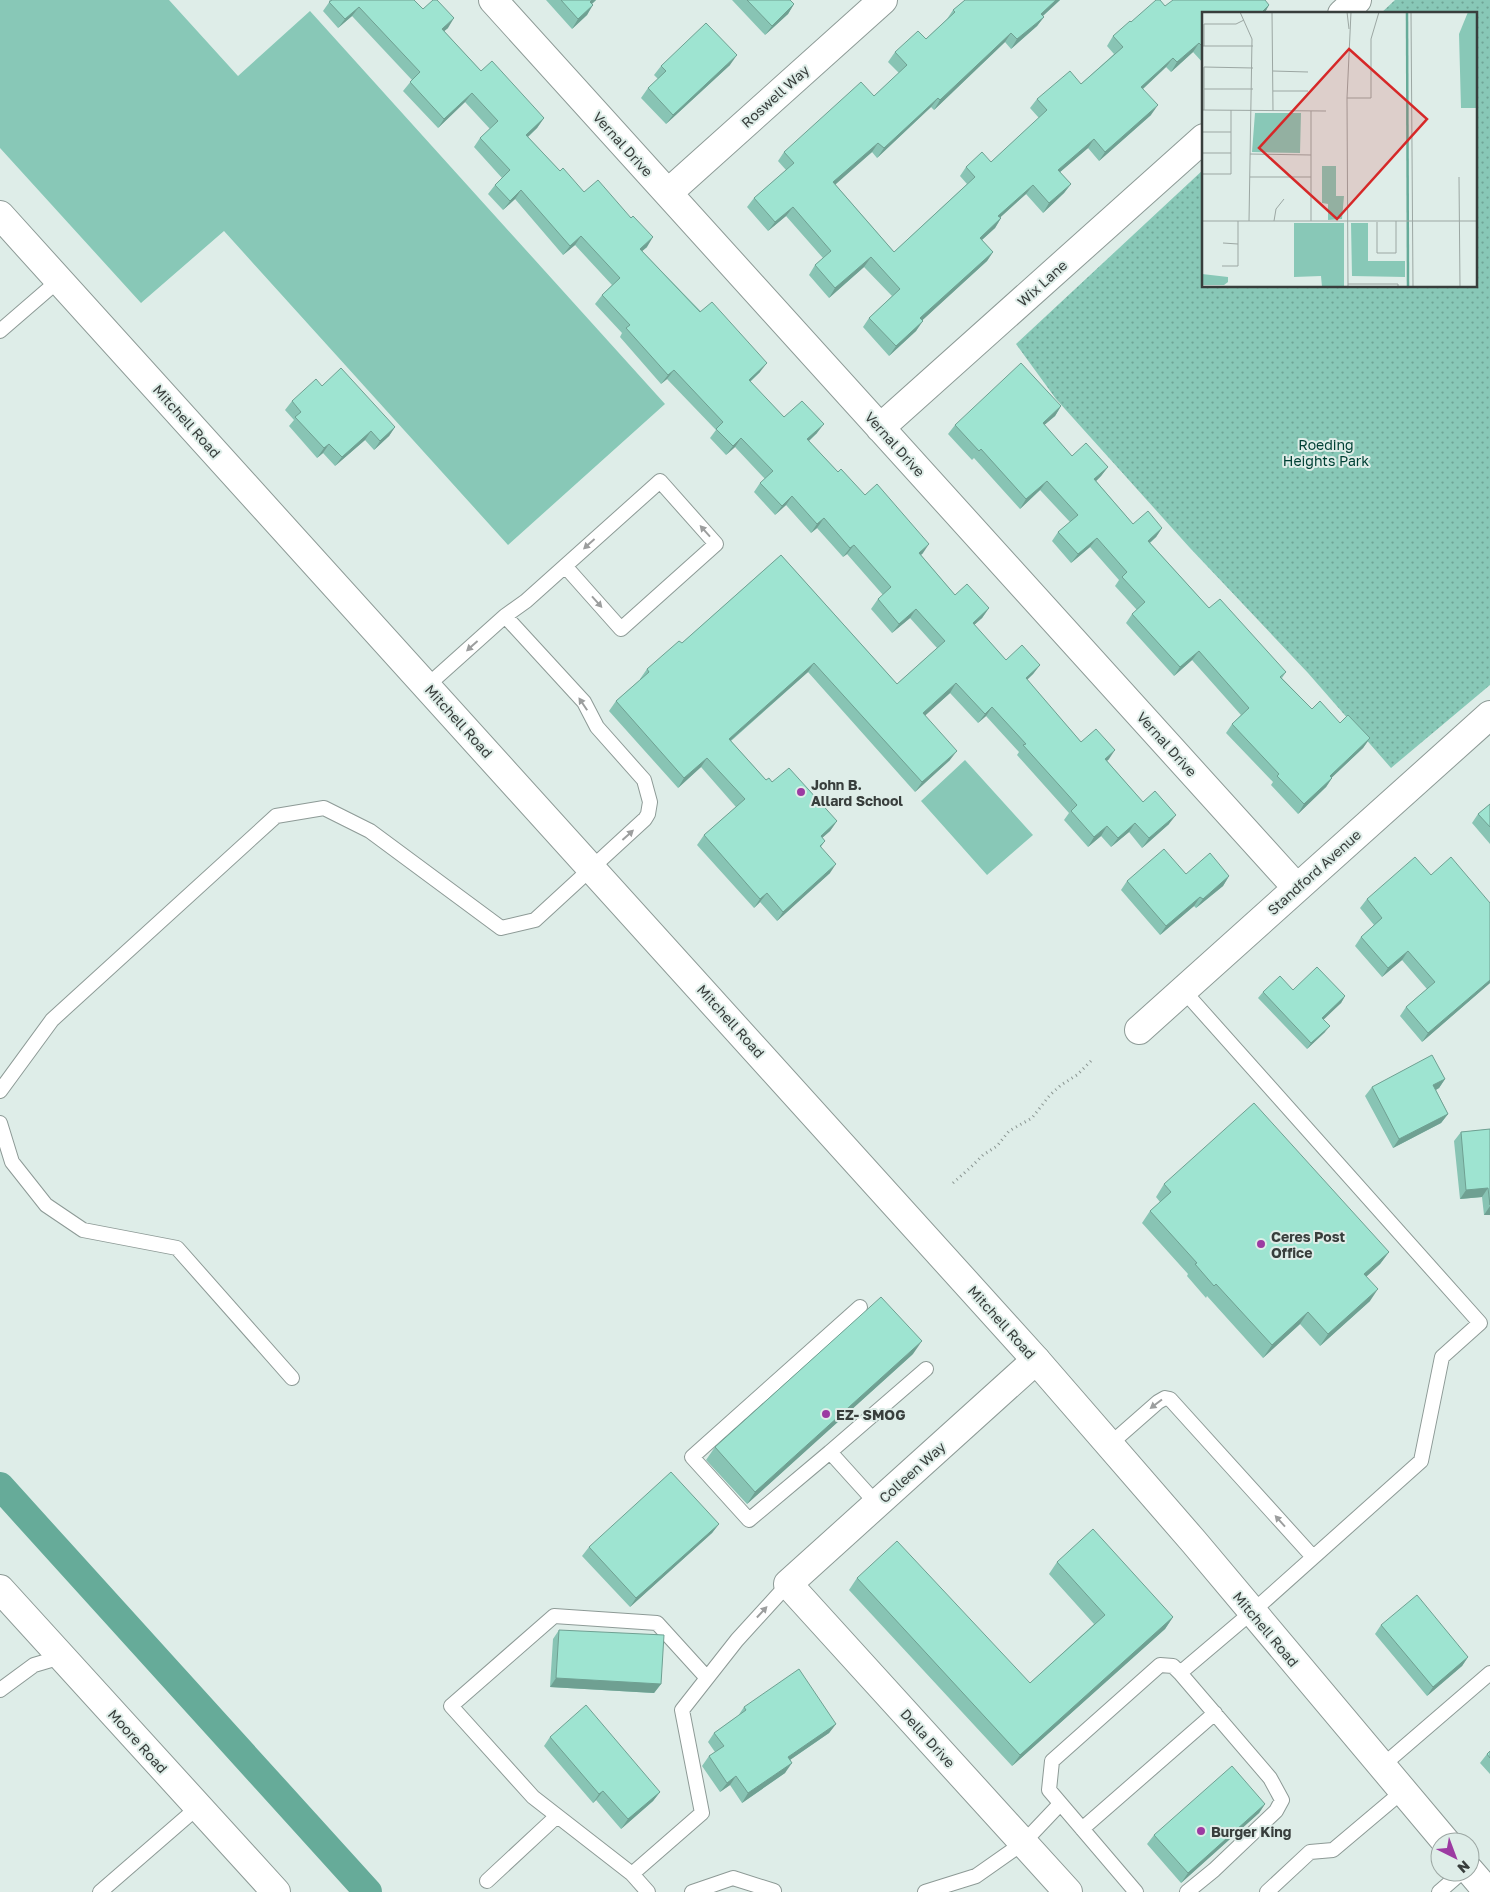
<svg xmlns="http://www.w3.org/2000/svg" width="1490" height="1892" font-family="'Golos Text',sans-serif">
<defs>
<pattern id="park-dots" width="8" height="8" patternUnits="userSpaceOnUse" patternTransform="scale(1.25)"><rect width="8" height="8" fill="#88c8b7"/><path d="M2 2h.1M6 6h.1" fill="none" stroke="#70a496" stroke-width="1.8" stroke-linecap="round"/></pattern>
</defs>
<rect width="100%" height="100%" fill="#deede8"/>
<path fill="#88c8b7" d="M0,0H169L238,76L310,11L665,404L508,545L224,231L141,303L0,148Z
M965,760L1033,835L987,875L921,801Z"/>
<path fill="url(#park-dots)" d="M1395,0H1490V685L1391,768L1308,673L1190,548L1056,399L1016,344L1204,169V286H1476V14H1380Z"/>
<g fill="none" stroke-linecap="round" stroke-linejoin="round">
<path stroke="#66ab99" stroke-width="28" d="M0,1486L368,1892"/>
<defs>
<path id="service" d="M0,331L59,280
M505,616L526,601L660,481L716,544L621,629L565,566
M0,1091L52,1020L276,816L324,808L370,831L501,928L535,920L645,819L648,814L650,802L644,780L597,727L584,702L505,616L428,685
M0,1123L12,1162L46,1205L83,1230L177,1248L292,1378
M1109,1445L1158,1402L1165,1398L1170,1399L1313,1557
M830,1452L749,1520L692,1457L860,1307
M877,1504L830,1452L926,1369
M1180,1673L1252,1612L1421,1461L1442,1357L1480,1323L1183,990
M0,1690L34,1665L61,1657
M1382,1766L1490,1673
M1082,1829L1215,1713
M632,1874L533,1797L451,1706L554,1616L657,1623L707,1678
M487,1881L557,1816
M100,1892L198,1807
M648,1892L632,1874L702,1813L682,1710L737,1640L788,1584
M692,1892L733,1878L774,1891
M925,1892L976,1876L1023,1843L1060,1804
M1136,1892L1049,1790L1052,1761L1160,1665L1173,1666L1180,1673L1270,1778L1282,1800L1276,1811L1214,1870L1187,1892
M1267,1892L1310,1852L1333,1850L1403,1791
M1439,1892L1462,1872"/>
<path id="minor" d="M493,0L1297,888
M1342,14L1357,0
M668,193L883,0
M880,428L1204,138
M1139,1030L1490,715
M1036,1360L788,1584L1068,1892
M0,1589L276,1892"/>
<path id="tertiary" d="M0,215L1036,1360L1194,1542L1446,1842
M1470,1871L1488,1892"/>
</defs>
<use href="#service" stroke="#8d9a96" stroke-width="16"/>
<use href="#minor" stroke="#8d9a96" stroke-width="30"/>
<use href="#tertiary" stroke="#8d9a96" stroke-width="30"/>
<path stroke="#8b9692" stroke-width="3" stroke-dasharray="1 4" stroke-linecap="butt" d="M953,1183L971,1167L983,1155L997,1146L1009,1131L1032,1118L1050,1095L1061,1085L1077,1075L1092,1060"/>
<use href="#service" stroke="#fff" stroke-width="14"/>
<use href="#minor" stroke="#fff" stroke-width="28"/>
<use href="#tertiary" stroke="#fff" stroke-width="28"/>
</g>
<path fill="#88c4b4" d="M329,0H414L423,9L448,28L444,31L481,71L544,118L537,128L528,137L560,171L647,247L642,251L760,372L750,382L784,417L817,433L809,441L838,472L865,495L923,553L921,555L955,595L989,608L982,618L974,625L1006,660L1040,665L1033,674L1027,680L1081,742L1109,759L1107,761L1143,802L1169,824L1142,848L1129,832L1111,847L1101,836L1088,847L1064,820L1069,813L1017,755L1019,752L986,716L978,723L950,693L925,715L950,760L915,792L808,672L731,741L766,780L772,782L837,821L830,831L822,838L825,841L821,847L830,873L777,921L760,902L754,908L697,845L704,835L736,807L701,767L678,788L609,711L616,701L641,679H640L647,669L682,643L781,555L897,684L937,648L910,618L892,633L871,609L878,599L883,595L847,554L843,557L817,528L811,533L786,505L775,515L754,492L760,483L765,479L735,447L726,455L710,438L716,430L667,379L661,384L620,337L622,333L595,304L602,295L612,285L575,245L563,255L515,199L503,210L488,194L495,185L502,178L474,147L480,138L490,129L465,102L438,128L403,91L412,80L352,16L338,28L323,11L330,1Z
M546,0H596L592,4L587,15L572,29Z
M732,0H790L794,4L788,14L765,35Z
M965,0H1060L1043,16L1044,17L1037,26L1011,49L1005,42L934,110L931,107L877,158L872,152L835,184L894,252L967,184L960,176L966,167L991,162L1039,118L1030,108L1037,99L1081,84L1114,54L1107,46L1113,36L1131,22L1165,6L1269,5L1264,14H1204V64L1193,52L1171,72L1166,67L1143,89L1151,115L1099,161L1088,148L1060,172L1071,184L1064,193L1043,213L1026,194L1000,217L1001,218L995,228L982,240L993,252L987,261L922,320L916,331L889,356L863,327L869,318L892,296L864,267L829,298L809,275L815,265L823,258L786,216L768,231L747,207L754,198L786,170L778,161L784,152L874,96L899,73L888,62L895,52L926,39L947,19L953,10Z
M730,65L666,124L641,98L648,88L658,79L654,75L661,66Z
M322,386L395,427L389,436L374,450L365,440L335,466L323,453L317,458L289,426L294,420L285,410L292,401Z
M1061,406L1055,416L1044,425L1072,456L1108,467L1101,476L1096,481L1133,524L1162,528L1156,537L1150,543L1209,608L1286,672L1282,678L1312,709L1370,738L1363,748L1332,777V778L1326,787L1298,814L1271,785L1273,782L1226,733L1232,724L1241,715L1192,660L1174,676L1126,623L1132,614L1137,610L1115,586L1119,580L1090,547L1071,563L1052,541L1058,532L1070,522L1040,490L1020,509L974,458L972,460L948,434L955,425Z
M1490,804V844L1472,823L1478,814Z
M1186,874L1229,876L1223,886L1196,908L1194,906L1160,935L1121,890L1127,881Z
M1431,875L1490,903V983L1422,1042L1400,1016L1406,1007L1427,989L1402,960L1382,977L1355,946L1361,937L1374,925L1360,908L1367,899Z
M1293,990L1345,996L1341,1003L1323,1019L1325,1032L1307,1049L1258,998L1263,992Z
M1445,1079L1439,1088L1436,1090L1448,1114L1441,1123L1393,1148L1365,1096L1372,1087Z
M1490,1129V1215H1484L1482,1197L1460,1199L1454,1141L1461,1132Z
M1164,1184L1389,1252L1380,1264L1366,1277L1370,1301L1320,1346L1300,1324L1263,1358L1207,1296L1206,1298L1187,1276L1188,1274L1142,1223L1150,1211L1160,1202L1156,1197Z
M913,1354L747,1504L706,1460L715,1447Z
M719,1524L712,1533L630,1607L582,1556L589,1547Z
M1057,1562L1173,1617L1165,1629L1012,1766L849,1590L857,1578L1030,1683L1094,1624L1049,1574Z
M1381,1625L1468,1657L1462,1666L1427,1696L1375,1634Z
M559,1630L661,1684L654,1693L550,1687L553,1639Z
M744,1707L836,1724L829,1733L790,1760L785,1773L742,1803L730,1785L720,1792L702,1766L709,1756L715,1752L708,1742L714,1733L738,1716Z
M550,1737L660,1792L653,1801L621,1829L596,1800L593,1803L544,1746Z
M1490,1751V1774L1480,1763L1487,1754Z
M1265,1804L1259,1813L1181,1883L1147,1844L1154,1835Z"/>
<path fill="#6fa092" d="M592,0H596L584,11L590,2Z
M1056,0H1060L1035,23L1041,14Z
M794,4L788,14L765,35L772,26Z
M593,5L587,15L572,29L578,19Z
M1269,5L1264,14H1260Z
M359,7L352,16L338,28L345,19Z
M1044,17L1037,26L1011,49L1017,39Z
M454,18L448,28L436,38L442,29Z
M1011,33L1005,42L934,110L940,100Z
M1199,43L1193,52L1171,72L1177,62Z
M737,55L730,65L666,124L673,115Z
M1173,58L1166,67L1135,96L1141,87Z
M472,93L465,102L438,128L444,119Z
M938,98L931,107L877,158L884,148Z
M1158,105L1151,115L1099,161L1105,152Z
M544,118L537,128L520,144L526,135Z
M1094,139L1088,148L1052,179L1058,170Z
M878,143L872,152L827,192L833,182Z
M1071,184L1064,193L1043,213L1049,203Z
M1033,185L1026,194L992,225L998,216Z
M521,190L515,199L503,210L510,201Z
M793,207L786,216L768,231L775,222Z
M1001,218L995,228L974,247L980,238Z
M581,236L575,245L563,255L570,246Z
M653,237L647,247L634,258L640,249Z
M993,252L987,261L914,328L920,318Z
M871,257L864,267L829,298L835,288Z
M923,321L916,331L889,356L896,346Z
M767,363L760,372L742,389L749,380Z
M674,370L667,379L661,384L668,375Z
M1061,406L1055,416L1036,432L1043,423Z
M824,424L817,433L801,448L807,439Z
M395,427L389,436L374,450L380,441Z
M371,431L365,440L335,466L342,457Z
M741,438L735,447L726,455L733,446Z
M329,444L323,453L317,458L324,448Z
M1108,467L1101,476L1088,489L1094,479Z
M1047,481L1040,490L1020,509L1026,499Z
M792,496L786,505L775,515L782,506Z
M824,518L817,528L811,533L817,524Z
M1162,528L1156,537L1141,550L1148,541Z
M1097,538L1090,547L1071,563L1078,554Z
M929,544L923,553L913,562L919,553Z
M854,545L847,554L843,557L850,548Z
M989,608L982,618L966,632L973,623Z
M916,609L910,618L892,633L899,624Z
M1199,651L1192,660L1174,676L1180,667Z
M814,663L808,672L722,748L729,739Z
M1040,665L1033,674L1019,687L1026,678Z
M956,683L950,693L917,723L923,713Z
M992,707L986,716L978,723L985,714Z
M1370,738L1363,748L1324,785L1330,776Z
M1115,750L1109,759L1099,768L1105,759Z
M957,751L950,760L915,792L922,782Z
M707,758L701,767L678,788L684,778Z
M1332,778L1326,787L1298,814L1304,804Z
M1176,815L1169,824L1142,848L1149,838Z
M837,821L830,831L814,845L821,836Z
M1135,823L1129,832L1111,847L1118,838Z
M1107,826L1101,836L1088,847L1094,837Z
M836,864L830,873L777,921L783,912Z
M1229,876L1223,886L1196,908L1203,899Z
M767,893L760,902L754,908L760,899Z
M1200,897L1194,906L1160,935L1166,926Z
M1408,951L1402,960L1382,977L1388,968Z
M1490,980V983L1422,1042L1428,1033Z
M1345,996L1341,1003L1318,1025L1322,1018Z
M1330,1026L1325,1032L1307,1049L1311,1043Z
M1445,1079L1439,1088L1427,1095L1433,1085Z
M1448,1114L1441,1123L1393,1148L1399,1139Z
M1488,1188L1482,1197L1460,1199L1466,1190Z
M1490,1206V1215H1484Z
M1389,1252L1380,1264L1356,1286L1364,1274Z
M1378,1289L1370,1301L1320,1346L1328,1334Z
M1308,1312L1300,1324L1263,1358L1272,1345Z
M922,1341L913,1354L747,1504L755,1492Z
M719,1524L712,1533L630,1607L636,1598Z
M1173,1617L1165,1629L1012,1766L1020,1755Z
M1468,1657L1462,1666L1427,1696L1433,1687Z
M556,1678L661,1684L654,1693L550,1687Z
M836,1724L829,1733L781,1766L788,1757Z
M792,1763L785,1773L742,1803L748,1793Z
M736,1776L730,1785L720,1792L727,1783Z
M603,1791L596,1800L593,1803L599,1794Z
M660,1792L653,1801L621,1829L628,1819Z
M1265,1804L1259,1813L1181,1883L1188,1873Z"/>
<path fill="#9ee4d1" stroke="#6fa092" d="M332,0H414L423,9L433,0H437L454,18L442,29L481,71L492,61L544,118L526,135L560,171L563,168L584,192L598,180L631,218L633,216L653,237L640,249L700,312L712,302L767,363L749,380L784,417L802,401L824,424L807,439L838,472L841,469L865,495L877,484L929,544L919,553L955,595L967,584L989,608L973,623L1006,660L1022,645L1040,665L1026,678L1081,742L1096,729L1115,750L1105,759L1143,802L1155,791L1176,815L1149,838L1135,823L1118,838L1107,826L1094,837L1071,811L1077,805L1023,745L1026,744L992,707L985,714L956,683L923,713L957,751L922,782L814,663L729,739L766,780L769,778L772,782L789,768L837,821L821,836L825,841L820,846L836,864L783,912L767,893L760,899L704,835L745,799L707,758L684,778L616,701L649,672L647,669L679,641L682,643L781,555L897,684L945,641L916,609L899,624L878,599L891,587L854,545L850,548L824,518L817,524L792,496L782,506L760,483L773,471L741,438L733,446L716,429L723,422L674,370L668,375L626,328L630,325L602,295L620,278L581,236L570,246L521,190L510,201L495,185L510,170L480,138L498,121L472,93L444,119L410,82L420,72L359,7L345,19L329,2Z
M561,0H592L590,2L593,5L578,19Z
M747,0H790L794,4L772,26Z
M965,0H1056L1041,14L1044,17L1017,39L1011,33L940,100L938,98L884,148L878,143L833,182L894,252L975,177L966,167L982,152L991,162L1047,110L1037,99L1070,71L1081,84L1123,47L1113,36L1130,21L1131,22L1156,0H1160L1165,6L1173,0H1265L1269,5L1260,14H1204V48L1199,43L1177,62L1173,58L1141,87L1158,105L1105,152L1094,139L1058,170L1071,184L1049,203L1033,185L998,216L1001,218L980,238L993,252L920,318L923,321L896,346L869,318L900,289L871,257L835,288L815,265L831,251L793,207L775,222L754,198L794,163L784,152L861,82L874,96L907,65L895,52L918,31L926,39L955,12L953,10Z
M706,23L737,55L673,115L648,88L666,71L661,66Z
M1021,363L1061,406L1043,423L1072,456L1086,443L1108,467L1094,479L1133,524L1148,511L1162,528L1148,541L1209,608L1220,599L1286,672L1280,677L1312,709L1320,701L1340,723L1348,715L1370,738L1330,776L1332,778L1304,804L1277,776L1279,774L1232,724L1249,708L1199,651L1180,667L1132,614L1145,602L1122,577L1127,572L1097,538L1078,554L1058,532L1078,515L1047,481L1026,499L981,449L979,451L955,425Z
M341,368L395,427L380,441L371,431L342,457L329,444L324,448L295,417L301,412L292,401L316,379L322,386Z
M1490,804V827L1478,814Z
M1164,849L1186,874L1210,853L1229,876L1203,899L1200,897L1166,926L1127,881Z
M1415,857L1431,875L1451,857L1490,903V980L1428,1033L1406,1007L1435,982L1408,951L1388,968L1361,937L1382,918L1367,899Z
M1317,967L1345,996L1322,1018L1330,1026L1311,1043L1263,992L1280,976L1293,990Z
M1432,1055L1445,1079L1433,1085L1448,1114L1399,1139L1372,1087Z
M1254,1103L1389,1252L1364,1274L1378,1289L1328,1334L1308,1312L1272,1345L1216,1284L1214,1286L1195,1264L1197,1263L1150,1211L1171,1192L1164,1184Z
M1490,1129V1205L1488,1188L1466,1190L1461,1132Z
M881,1297L922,1341L755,1492L715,1447Z
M671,1472L719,1524L636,1598L589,1547Z
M1093,1529L1173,1617L1020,1755L857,1578L897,1541L1030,1683L1105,1615L1057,1562Z
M1417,1595L1468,1657L1433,1687L1381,1625Z
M559,1630L664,1635L661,1684L556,1678Z
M799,1669L836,1724L788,1757L792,1763L748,1793L736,1776L727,1783L709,1756L724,1746L714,1733L746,1710L744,1707Z
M586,1705L660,1792L628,1819L603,1791L599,1794L550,1737Z
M1490,1751V1758L1487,1754Z
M1232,1766L1265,1804L1188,1873L1154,1835Z"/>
<defs><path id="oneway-solid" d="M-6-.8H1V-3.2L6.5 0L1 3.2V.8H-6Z" transform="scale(1.25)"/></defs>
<g fill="#9c9e9e">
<use href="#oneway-solid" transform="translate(705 531) rotate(-132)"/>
<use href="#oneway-solid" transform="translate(589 544) rotate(138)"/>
<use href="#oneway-solid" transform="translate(597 602) rotate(48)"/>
<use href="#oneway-solid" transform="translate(472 646) rotate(138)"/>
<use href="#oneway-solid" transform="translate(583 704) rotate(-124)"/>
<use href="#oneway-solid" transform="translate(628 835) rotate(-42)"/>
<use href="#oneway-solid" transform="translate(1156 1404) rotate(143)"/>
<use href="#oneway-solid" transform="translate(1280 1521) rotate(-132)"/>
<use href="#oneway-solid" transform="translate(762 1612) rotate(-47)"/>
</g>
<g fill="#9c3ba2" stroke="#deede8" stroke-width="2">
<circle cx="801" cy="792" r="5"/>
<circle cx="1261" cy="1244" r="5"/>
<circle cx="826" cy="1414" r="5"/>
<circle cx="1201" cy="1831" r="5"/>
</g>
<g text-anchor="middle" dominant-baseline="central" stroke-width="4" stroke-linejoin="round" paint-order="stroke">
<g font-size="14" fill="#383e3c" stroke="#deede8">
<text transform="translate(775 96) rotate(-42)">Roswell Way</text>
<text transform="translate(623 144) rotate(48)">Vernal Drive</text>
<text transform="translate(1042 283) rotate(-42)">Wix Lane</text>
<text transform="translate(187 421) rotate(48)">Mitchell Road</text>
<text transform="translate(895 444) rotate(48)">Vernal Drive</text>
<text transform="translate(459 721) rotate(48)">Mitchell Road</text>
<text transform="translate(1167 744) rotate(48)">Vernal Drive</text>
<text transform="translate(1314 872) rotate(-42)">Standford Avenue</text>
<text transform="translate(731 1021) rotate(48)">Mitchell Road</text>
<text transform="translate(1002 1322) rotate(48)">Mitchell Road</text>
<text transform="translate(912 1472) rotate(-42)">Colleen Way</text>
<text transform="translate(1266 1629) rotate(50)">Mitchell Road</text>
<text transform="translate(928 1738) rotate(48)">Della Drive</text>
<text transform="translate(138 1741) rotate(48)">Moore Road</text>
</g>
<g font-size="14" fill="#004135" stroke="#deede8">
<text x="1326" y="444">Roeding<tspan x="1326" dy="16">Heights Park</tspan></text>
</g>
<g font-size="14" font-weight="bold" fill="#383e3c" stroke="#deede8" text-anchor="start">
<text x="811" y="784">John B.<tspan x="811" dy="16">Allard School</tspan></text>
<text x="1271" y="1236">Ceres Post<tspan x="1271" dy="16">Office</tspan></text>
<text x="836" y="1414">EZ- SMOG</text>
<text x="1211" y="1831">Burger King</text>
</g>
</g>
<g transform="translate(1202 12)">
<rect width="275" height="275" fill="#deede8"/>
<path d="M266,0H275V96H259L257,22ZM120,154H134V184H142L140,207L126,208V192L120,191ZM92,211H142V275H120L119,264L92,265ZM149,211H166V249H203V265L150,264Z" fill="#88c8b7"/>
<path d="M53,101H99L98,141L50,140ZM0,262L26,265V270L22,273H0Z" fill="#88c8b7"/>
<path fill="none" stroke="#66ab99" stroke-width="2.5" d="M205,0L206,275"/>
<path fill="none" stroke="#9ca7a3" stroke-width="1" d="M38,0L50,27L47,209M70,0L71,99M145,0L147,17M209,0L211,275M1,34H51M2,34V12H34L42,8M71,59L106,60M2,77H51M71,79H106M145,86H169V27L177,0M0,98L124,99M2,98V55L51,56M109,99V209M0,120H29M0,141H29M48,142L109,143M0,162H29V98M48,165H109M257,165L258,275M0,209H275M72,209L74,197L82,187M175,210V241H194V209M21,231L36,232M20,254H36V209M146,272H196V275M146,275L145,86L149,0"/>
<path fill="#d62828" fill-opacity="0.15" stroke="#d62828" stroke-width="2.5" d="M147,37L225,107L135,207L57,136Z"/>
<rect width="275" height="275" fill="none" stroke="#383e3c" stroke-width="2.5"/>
</g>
<g transform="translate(1455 1857) rotate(138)"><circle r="24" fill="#deede8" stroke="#9ca7a3"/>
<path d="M0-4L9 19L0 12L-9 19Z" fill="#9c3ba2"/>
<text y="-8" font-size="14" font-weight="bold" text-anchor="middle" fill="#383e3c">N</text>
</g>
</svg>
